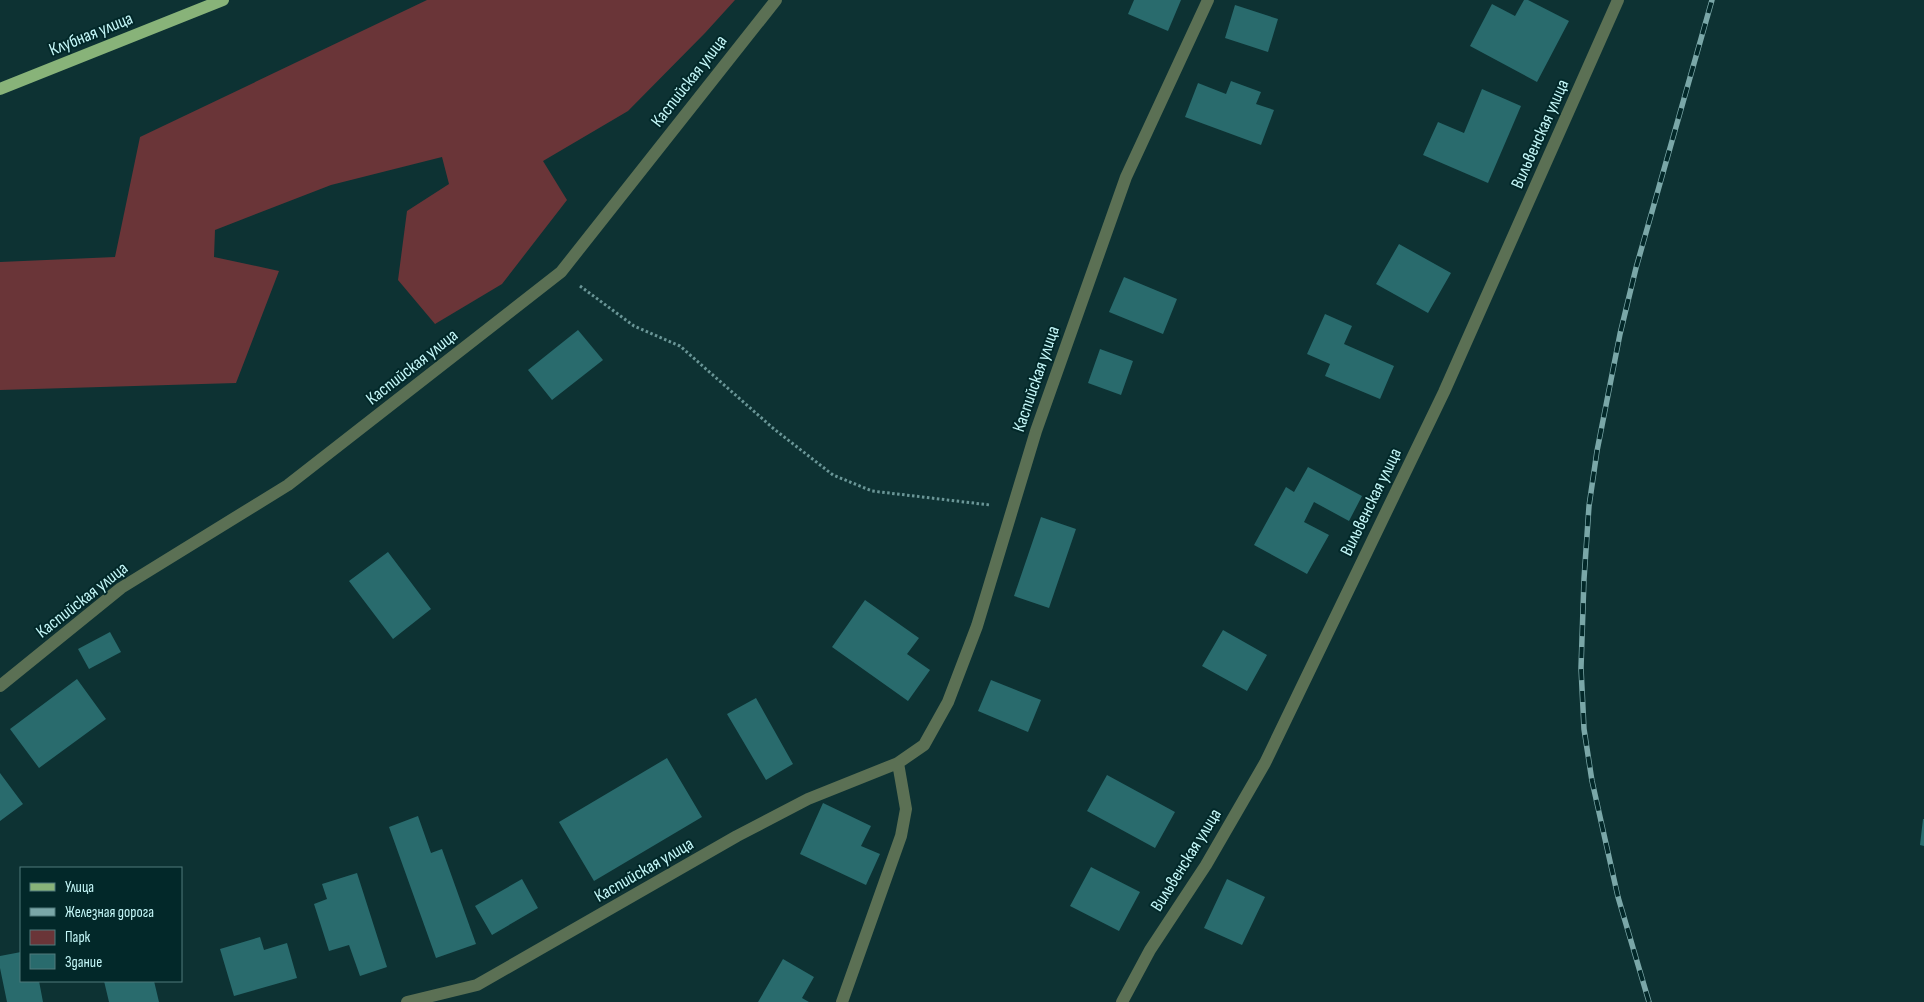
<svg xmlns="http://www.w3.org/2000/svg" width="1924" height="1002" font-family="'Sofia Sans Condensed',sans-serif">
<rect width="100%" height="100%" fill="#0d3233"/>
<path fill="#6a3538" d="M427,0H735L705,33L628,111L543,161L567,200L502,284L435,324L398,280L407,211L449,184L442,157L331,185L215,230L214,257L279,271L236,383L0,390V262L115,257L140,137Z"/>
<path fill="#296b6d" d="M1134,0H1181L1168,31L1128,14Z
M1524,0H1528L1569,21L1537,82L1470,46L1492,4L1515,16Z
M1235,5L1278,19L1268,52L1225,38Z
M1231,81L1261,92L1256,104L1274,110L1261,145L1185,117L1198,83L1226,94Z
M1482,89L1521,106L1488,183L1423,155L1438,122L1464,133Z
M1399,244L1451,273L1428,313L1376,284Z
M1124,277L1177,299L1163,334L1109,312Z
M1325,314L1352,326L1344,344L1394,366L1380,399L1325,376L1330,364L1307,354Z
M578,330L603,360L552,400L528,370Z
M1100,349L1133,361L1121,395L1088,383Z
M1308,467L1362,496L1349,521L1314,502L1304,522L1329,535L1307,574L1254,545L1286,487L1294,492Z
M1041,517L1076,529L1049,608L1014,596Z
M388,552L431,609L393,639L349,581Z
M865,600L919,638L907,654L930,670L908,701L832,647Z
M1223,630L1267,655L1247,691L1202,666Z
M110,632L121,652L89,669L78,649Z
M77,679L106,719L39,768L10,729Z
M991,680L1041,700L1028,732L978,711Z
M756,698L793,764L766,780L727,714Z
M667,758L702,817L594,881L559,822Z
M0,773L23,804L0,821Z
M1107,775L1175,812L1155,848L1087,811Z
M823,803L871,826L861,846L880,854L866,885L800,854Z
M418,816L431,853L442,849L476,944L436,958L389,827Z
M1923,819H1924V846L1920,845Z
M1091,867L1140,892L1119,931L1070,906Z
M357,873L387,967L360,976L349,945L329,951L314,904L327,899L322,884Z
M522,879L538,908L492,935L475,906Z
M1227,879L1265,897L1242,945L1204,928Z
M260,937L264,950L287,943L297,978L234,996L220,949Z
M21,952V981H39L43,1002H7L0,968V956Z
M783,959L814,977L802,998L809,1002H758Z
M104,981H154L159,1002H109Z"/>
<g fill="none" stroke-linecap="round" stroke-linejoin="round">
<path stroke="#6a9697" stroke-width="3" stroke-dasharray="2.5 2.5" stroke-linecap="butt" d="M580,286L634,326L680,346L774,429L833,475L872,491L990,505"/>
<path stroke="#5b7054" stroke-width="12" d="M407,1002L477,985L737,836L808,799L898,763L924,745L948,702L977,626L1036,431L1126,177L1208,0
M842,1002L901,836L906,809L898,763
M1122,1002L1150,950L1206,865L1265,763L1444,392L1618,0"/>
<path stroke="#5b7054" stroke-width="12" d="M0,686L121,588L288,485L561,272L776,0"/>
<path stroke="#88b379" stroke-width="12" d="M0,89L223,0"/>
<defs>
<path id="rail" d="M1649,1002L1618,897L1592,781L1584,729L1581,668L1584,579L1589,506L1597,451L1620,334L1636,268L1712,0"/>
</defs>
<use href="#rail" stroke="#7aa7a8" stroke-width="5.5"/>
<use href="#rail" stroke="#022829" stroke-width="4" stroke-dasharray="11" stroke-linecap="butt"/>
</g>
<g text-anchor="middle" dominant-baseline="central" stroke-width="4" stroke-linejoin="round" paint-order="stroke">
<g font-size="18" fill="#c4f7f8" stroke="#022829">
<text transform="translate(91 34) rotate(-22)">Клубная улица</text>
<text transform="translate(689 81) rotate(-52)">Каспийская улица</text>
<text transform="translate(1540 134) rotate(-66)">Вильвенская улица</text>
<text transform="translate(412 367) rotate(-38)">Каспийская улица</text>
<text transform="translate(1036 379) rotate(-71)">Каспийская улица</text>
<text transform="translate(1371 502) rotate(-64)">Вильвенская улица</text>
<text transform="translate(82 600) rotate(-38)">Каспийская улица</text>
<text transform="translate(1186 860) rotate(-58)">Вильвенская улица</text>
<text transform="translate(644 870) rotate(-30)">Каспийская улица</text>
</g>
</g>
<rect x="20" y="867" width="162" height="115" fill="#022829" stroke="#507b7c"/>
<rect x="30" y="883" width="25" height="8" fill="#88b379" stroke="#507b7c"/>
<text x="65" y="892" font-size="15" fill="#c4f7f8">Улица</text>
<rect x="30" y="908" width="25" height="8" fill="#7aa7a8" stroke="#507b7c"/>
<text x="65" y="917" font-size="15" fill="#c4f7f8">Железная дорога</text>
<rect x="30" y="930" width="25" height="15" fill="#6a3538" stroke="#507b7c"/>
<text x="65" y="942" font-size="15" fill="#c4f7f8">Парк</text>
<rect x="30" y="954" width="25" height="15" fill="#296b6d" stroke="#507b7c"/>
<text x="65" y="967" font-size="15" fill="#c4f7f8">Здание</text>
</svg>
